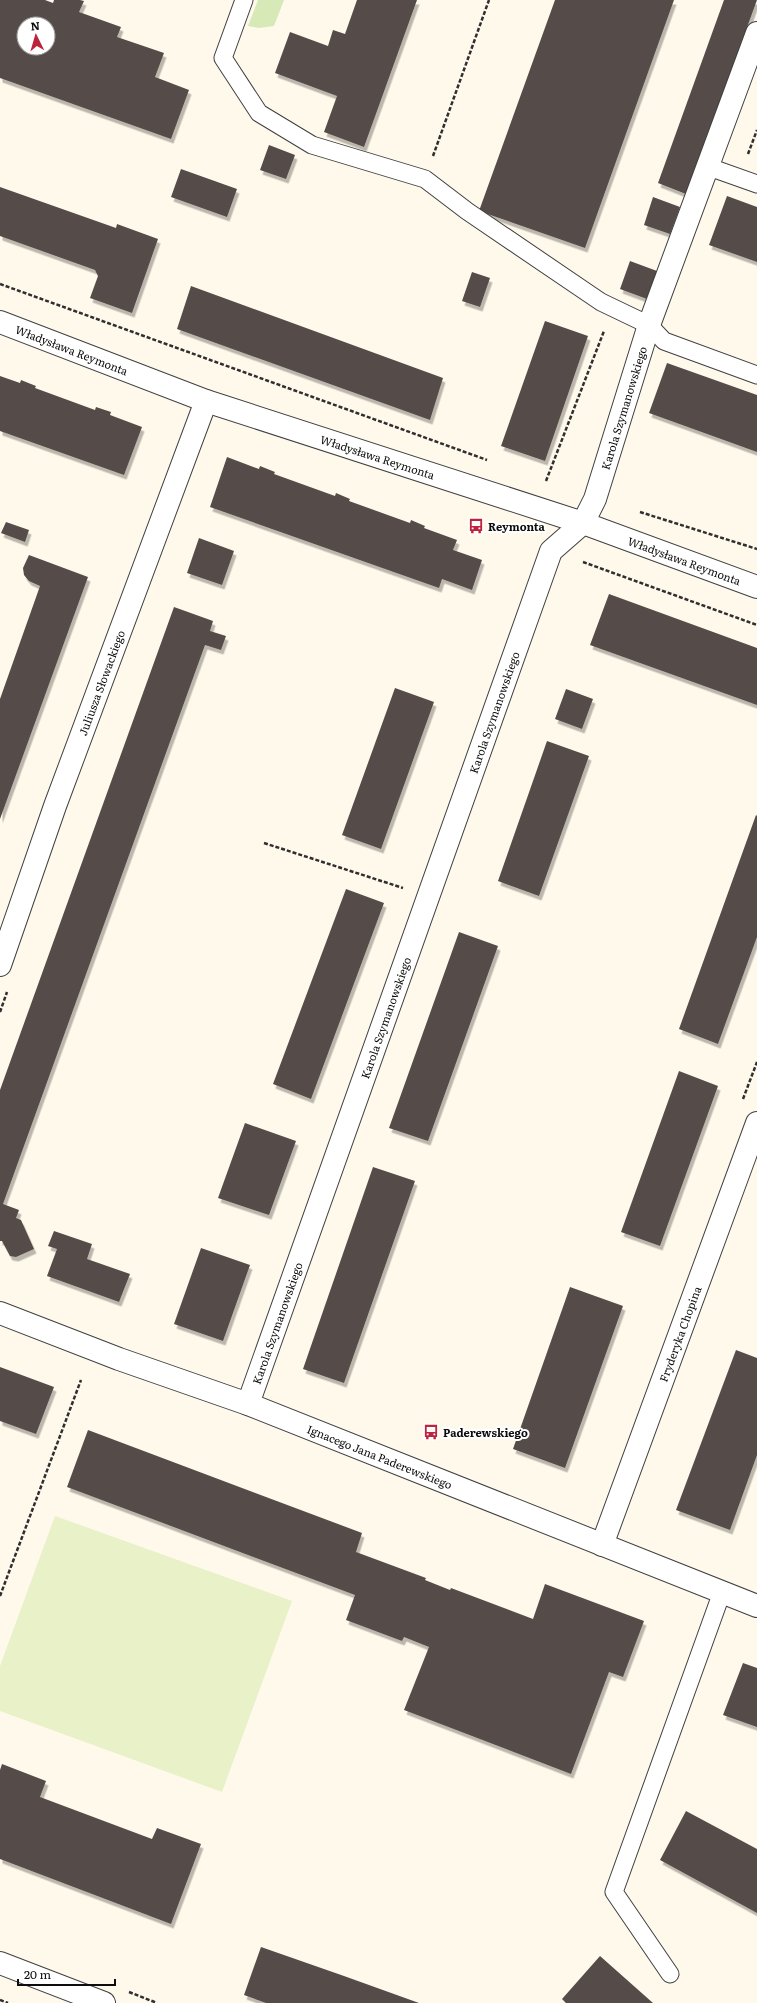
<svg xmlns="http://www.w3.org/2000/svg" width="757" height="2003" font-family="Literata,serif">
<defs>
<filter id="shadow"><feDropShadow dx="2.5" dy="4.5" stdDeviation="0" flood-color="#0004"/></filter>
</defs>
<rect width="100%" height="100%" fill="#fff9ec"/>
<path fill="#d7e9b6" d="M258,0H284L274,26L259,28L248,26Z"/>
<path fill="#e8f1c8" d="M55,1516L292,1601L222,1792L0,1711V1666Z"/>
<path fill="#554c49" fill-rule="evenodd" filter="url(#shadow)" d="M0,0H45L53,3L54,0H80L84,1L79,12L121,27L117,37L164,53L155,77L189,90L171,139L0,78ZM24,24H48V48H24Z
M357,0H417L364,147L324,132L337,96L275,73L290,32L328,46L333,30L345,34Z
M555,0H674L585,248L479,211Z
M724,0H757L686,194L658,183Z
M269,145L295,155L286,179L260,170Z
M181,169L237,189L227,217L171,197Z
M0,187L116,228L117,224L158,239L132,313L90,298L98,276L95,270L0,236Z
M727,196L757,207V262L709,245Z
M653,197L680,207L670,234L644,225Z
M630,261L657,271L647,299L620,289Z
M472,272L490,278L480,307L462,301Z
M191,286L443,378L430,420L177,329Z
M545,321L588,336L545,461L501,446Z
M667,363L757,395V452L649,413Z
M0,376L20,383L21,380L36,386L35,388L95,410L96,407L111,412L110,415L142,427L124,475L0,431Z
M227,457L259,469L260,466L275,472L274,474L335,496L336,493L350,499L349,501L410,523L411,520L425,526L424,528L457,540L453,550L482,560L472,590L442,579L439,588L210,507Z
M6,522L29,530L25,542L1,533Z
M199,538L234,551L222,585L187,573Z
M29,555L88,577L0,819V699L40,586L29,581L24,575L23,568Z
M609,594L757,648V705L590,645Z
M174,607L213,621L210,631L226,636L221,650L205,645L3,1204L19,1210L16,1218L21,1220L34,1249L16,1257L10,1256L2,1241H0V1090Z
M395,688L434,702L381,849L342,835Z
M566,689L593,699L582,729L555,719Z
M547,741L589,756L539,896L498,881Z
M756,815L757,816V937L718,1044L679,1029Z
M346,889L384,903L311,1099L273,1084Z
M459,932L498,946L428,1141L389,1128Z
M679,1071L718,1086L660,1246L621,1232Z
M245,1123L296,1141L269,1215L218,1198Z
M373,1167L415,1181L344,1383L303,1369Z
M54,1231L92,1244L87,1259L130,1274L119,1302L47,1276L57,1249L48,1246Z
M201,1248L250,1265L223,1341L174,1324Z
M570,1287L623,1306L565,1468L513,1449Z
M736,1350L757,1358V1455L730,1530L676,1510Z
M0,1367L54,1387L36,1434L0,1421Z
M88,1430L362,1533L356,1552L426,1578L425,1580L450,1590L451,1588L533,1619L545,1584L644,1621L623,1677L609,1672L571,1774L404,1710L429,1647L404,1637L402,1641L346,1620L355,1595L67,1487Z
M743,1663L757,1668V1727L723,1715Z
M2,1764L46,1781L40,1797L152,1839L157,1828L201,1844L171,1924L0,1859V1770Z
M686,1811L757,1849V1913L660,1860Z
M261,1947L344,1976L419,2003H266L244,1995Z
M600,1956L653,2003H566L562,1999Z"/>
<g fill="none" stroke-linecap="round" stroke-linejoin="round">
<defs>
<path id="service" d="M244,0L223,58L259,113L312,145L425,179L467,211L601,302L649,325L664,341L757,375
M709,167L757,184
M670,1974L614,1892L722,1592"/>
<g id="minor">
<path id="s1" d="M0,322L206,401L583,523L757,587"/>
<path id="s2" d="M0,965L55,806L206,401"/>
<path id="s3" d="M0,1313L119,1359L248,1404L757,1606"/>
<path id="s4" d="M248,1404L551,551L583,523L595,499L649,325L757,33"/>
<path id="s5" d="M602,1545L757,1123"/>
<path d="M0,1963L104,2003"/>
</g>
</defs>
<use href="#service" stroke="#404040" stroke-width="19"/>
<use href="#minor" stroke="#404040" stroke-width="24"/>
<path stroke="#2f2f2f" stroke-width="2.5" stroke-dasharray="4 2" stroke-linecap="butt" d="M748,154L757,130
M433,156L489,0
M0,284L487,460
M546,481L604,331
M640,512L757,549
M583,562L757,625
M264,843L403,888
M0,1012L7,992
M743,1099L757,1062
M0,1596L81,1380
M129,1992L157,2003
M0,2000L8,2003"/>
<use href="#service" stroke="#fff" stroke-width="17"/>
<use href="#minor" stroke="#fff" stroke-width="22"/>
</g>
<defs>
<symbol id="bus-bare" viewBox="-9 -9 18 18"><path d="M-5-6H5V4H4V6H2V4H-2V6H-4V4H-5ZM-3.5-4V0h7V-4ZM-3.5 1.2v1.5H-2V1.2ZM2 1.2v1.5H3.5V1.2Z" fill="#be233e" stroke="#fff" stroke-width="2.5" paint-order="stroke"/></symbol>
</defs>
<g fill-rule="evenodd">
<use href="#bus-bare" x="465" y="515" width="22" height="22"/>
<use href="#bus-bare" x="420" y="1421" width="22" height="22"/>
</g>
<g text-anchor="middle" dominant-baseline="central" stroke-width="4" stroke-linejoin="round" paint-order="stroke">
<g font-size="11" fill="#0d0d0d" stroke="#fff">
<text stroke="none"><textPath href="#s1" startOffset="77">Władysława Reymonta</textPath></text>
<text stroke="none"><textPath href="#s4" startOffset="1070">Karola Szymanowskiego</textPath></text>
<text stroke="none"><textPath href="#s1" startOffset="401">Władysława Reymonta</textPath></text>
<text stroke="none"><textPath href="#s1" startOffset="725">Władysława Reymonta</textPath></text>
<text stroke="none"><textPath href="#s2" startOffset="300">Juliusza Słowackiego</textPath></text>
<text stroke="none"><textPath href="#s4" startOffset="734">Karola Szymanowskiego</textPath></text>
<text stroke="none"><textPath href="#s4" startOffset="410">Karola Szymanowskiego</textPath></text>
<text stroke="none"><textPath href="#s4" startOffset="86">Karola Szymanowskiego</textPath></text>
<text stroke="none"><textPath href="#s5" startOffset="225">Fryderyka Chopina</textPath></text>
<text stroke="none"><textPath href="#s3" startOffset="406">Ignacego Jana Paderewskiego</textPath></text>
</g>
<g font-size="11" font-weight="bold" fill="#0d0d0d" stroke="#fff" text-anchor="start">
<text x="488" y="526">Reymonta</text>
<text x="443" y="1432">Paderewskiego</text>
</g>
</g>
<g transform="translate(36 36) rotate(355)"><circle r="19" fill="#ffffff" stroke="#9e9e9e"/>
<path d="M0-3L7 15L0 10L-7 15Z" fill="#be233e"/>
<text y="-6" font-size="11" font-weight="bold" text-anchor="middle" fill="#0d0d0d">N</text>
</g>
<path d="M18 1979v6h97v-6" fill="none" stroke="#0d0d0d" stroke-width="2"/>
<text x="24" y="1979" font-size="12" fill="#0d0d0d" stroke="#ffffff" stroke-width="3" paint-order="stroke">20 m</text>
</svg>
